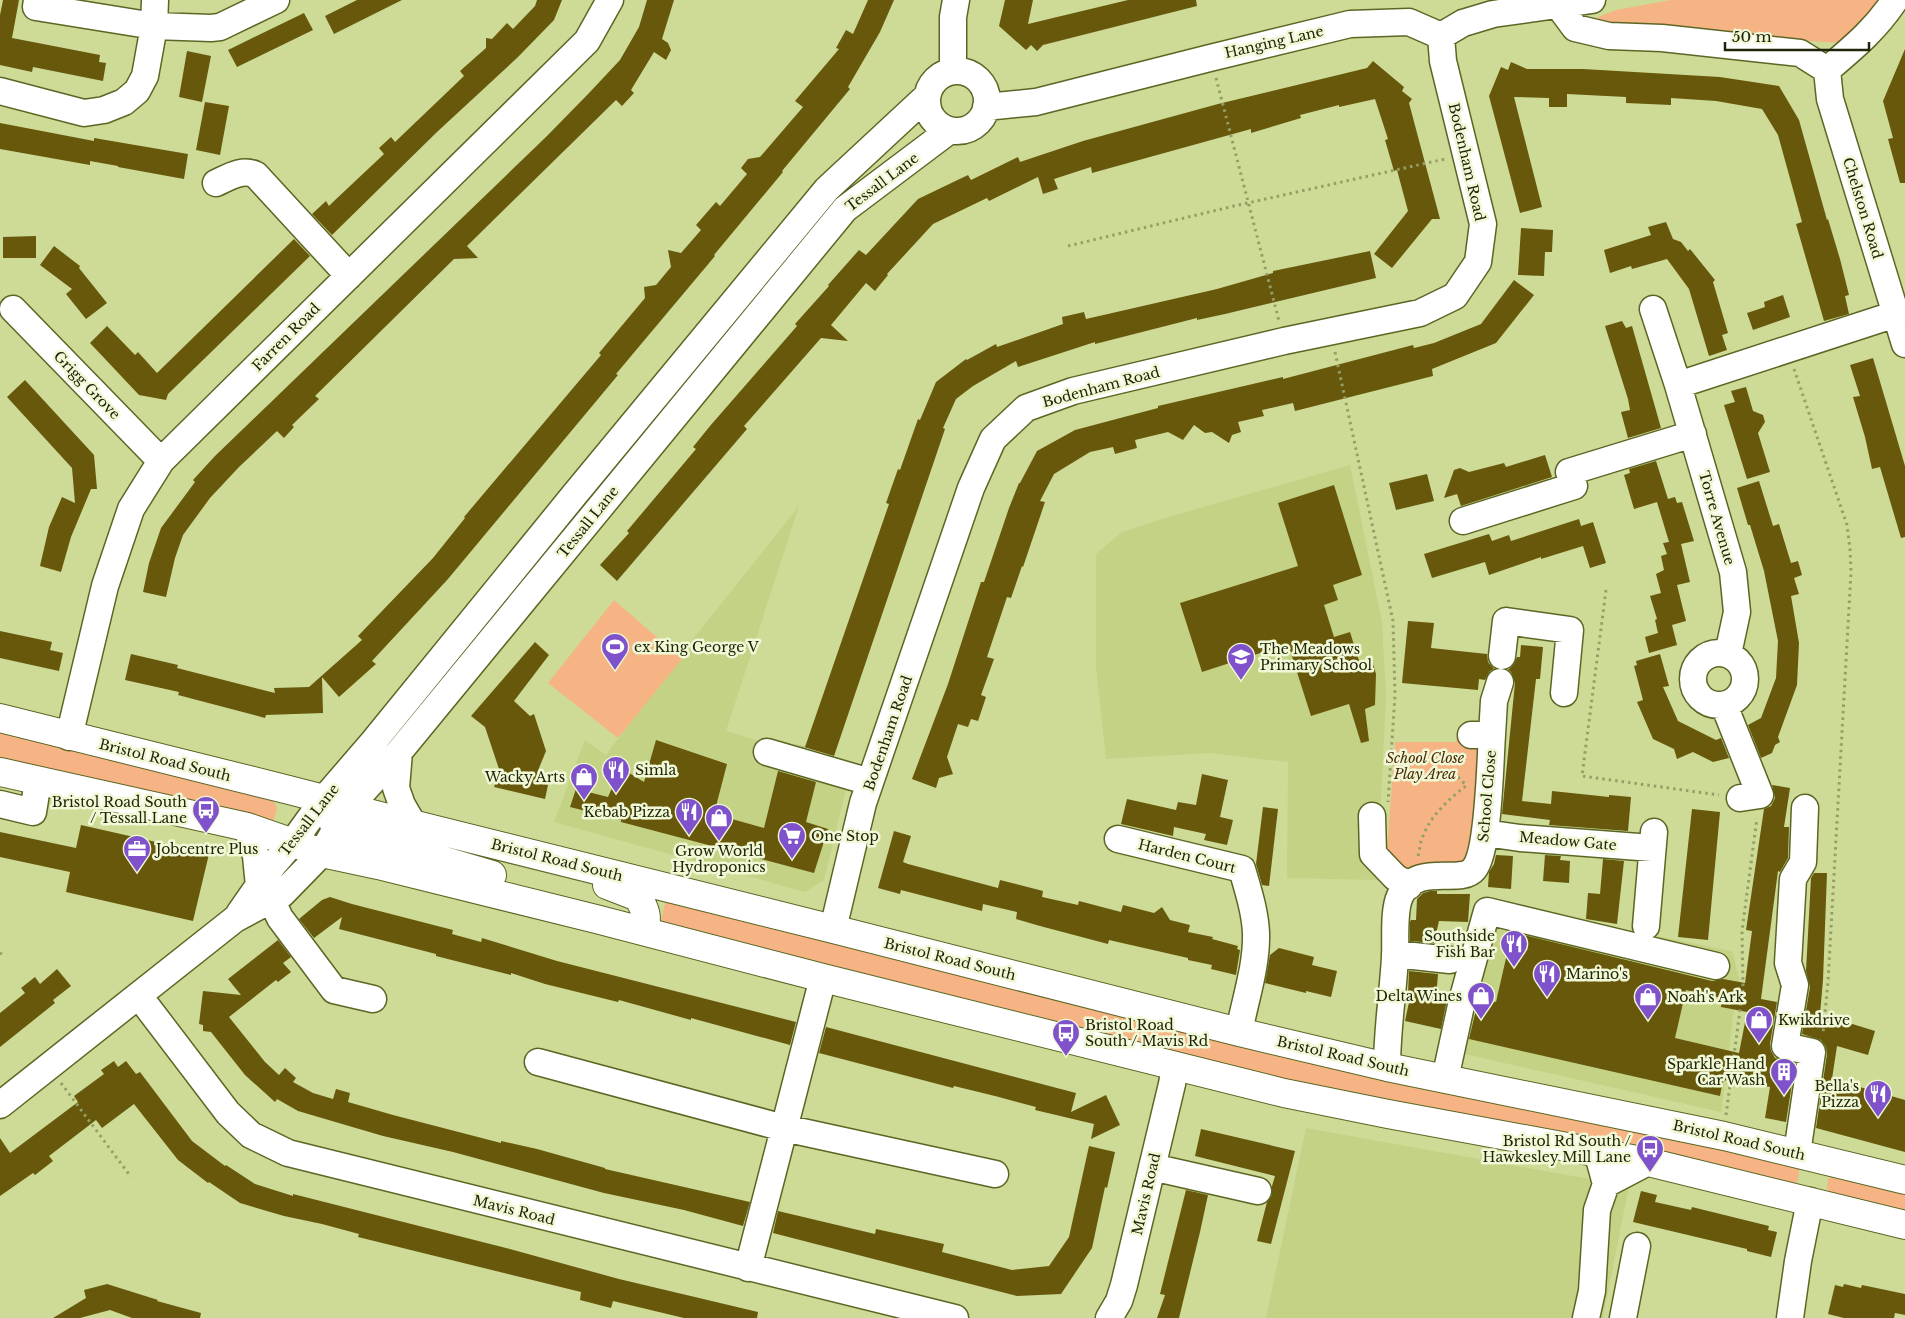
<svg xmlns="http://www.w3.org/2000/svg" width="1905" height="1318" font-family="'Libre Baskerville',serif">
<rect width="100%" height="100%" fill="#cddb96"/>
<path fill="#c4d286" d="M1350,465L1382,622L1386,696L1377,880L1287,878L1288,762L1210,753L1106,759L1096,667V554L1122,532L1165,518Z
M799,506L726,731L851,769L824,880L805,892L554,822L585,740L606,755L685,649Z
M1488,902L1732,951L1740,982L1734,1009L1721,1112L1451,1051Z
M1306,1128L1629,1186L1603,1318H1266Z"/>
<path fill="#f6b484" d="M1671,0H1883L1839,43L1604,27L1598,17L1616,10Z
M614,600L682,659L618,738L548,683Z
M0,730L271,796L277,808L274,819L267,824L0,761Z
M1456,738H1491L1478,862L1417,876L1386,864L1395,742H1456Z
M666,897L1333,1069L1557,1113L1794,1165L1799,1169L1798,1181L1786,1187L1303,1090L660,927Z
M1836,1172L1905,1189V1217L1836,1200L1827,1189L1828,1179Z"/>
<path fill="#67580c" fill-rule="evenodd" d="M3,0H19L12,38L100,55L99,62L106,63L103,81L33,67L32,72L0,65V15Z
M357,0H402L334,34L325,16Z
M537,0H562L554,20L518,57L437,132L332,235L312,214L326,201L329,206L333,202L384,154L379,148L391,137L395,142L464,76L460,71L486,48V38L492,39L507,23L513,29L535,6Z
M647,0H674L662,39L668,43L671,50L666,60L654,52L631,90L634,93L622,106L616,100L467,246L478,258L454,259L315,396L319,399L292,425L294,427L284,438L277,431L239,467L210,498L183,535L175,558L166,597L143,592L149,563L161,528L195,482L193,480L215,456L547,136L590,92L620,60L639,27Z
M868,0H894L880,32L848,87L850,89L782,171L783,172L714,255L715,256L616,374L618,375L448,579L372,661L376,664L339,697L322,677L323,713L266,715L265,718L178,695L179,692L125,680L131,654L178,665L177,668L275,693L274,688L309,687L362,640L358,636L433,558L465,518L464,517L601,355L599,353L645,298L644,287L656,285L671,267L668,250L681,253L701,230L696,225L716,202L720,206L747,174L741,168L748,159L760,157L803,107L795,101L839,49L836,48L846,30L853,34Z
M1005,0H1033L1028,24L1128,0H1196L1197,6L1043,45L1037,51L1031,45L1026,50L999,26Z
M304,13L313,30L237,67L228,50Z
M1905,49V183H1900L1888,139L1893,138L1883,101Z
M187,51L211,56L202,102L179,97Z
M1373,61L1404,87L1402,91L1412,99L1409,103L1440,219H1432L1392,268L1374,254L1408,211L1397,170L1394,171L1385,140L1388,139L1375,99L1339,107V105L1300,115L1301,118L1251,133V129L1092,173L1091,167L1054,179L1058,189L1043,194L1038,177L989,201L987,198L933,224L887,274L888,275L875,291L866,283L831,325L848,341L821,338L744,426L747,429L617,581L600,565L629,533L627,531L696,449L693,447L710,426L797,326L795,324L829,286L828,285L859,250L866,255L918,199L968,175L971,180L1018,157L1020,162L1083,141L1218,104L1367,68Z
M1511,62L1527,69H1583L1720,77L1779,86L1799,120L1827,220L1828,219L1840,259L1849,295L1845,296L1849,314L1824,321L1796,224L1802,222L1778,135L1762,109L1716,101L1671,98V105L1626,103V97L1567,94V107H1549V98L1514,97L1542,207L1520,213L1489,96L1501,67L1508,70Z
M205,102L229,106L220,155L196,150Z
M0,123L94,141V138L188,154L184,179L118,167V166L90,161V165L0,149Z
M1666,222L1673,239L1681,242L1688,251L1690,249L1715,280L1713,282L1728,333L1722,335L1727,350L1709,356L1689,289L1667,259L1632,269L1631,266L1610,273L1604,250L1651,235L1648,227Z
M1521,228L1553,230L1552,252H1545L1544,276L1518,275Z
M36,236V258H3V237Z
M294,239L310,256L168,394L166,400L139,395L90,343L107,326L135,355L138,352L157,373Z
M54,246L80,266L79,268L107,303L86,319L66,294L72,289L40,265Z
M1370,251L1376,278L1225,314L1197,320V318L1095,344V342L1018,367L1016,361L973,386L956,399L943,428L945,429L834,756L794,744L805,747L889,504L886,503L898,469L900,470L918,419L920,420L936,382L966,359L967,360L996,344L997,347L1063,324L1062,317L1084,312L1086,319L1217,289L1273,273V271Z
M1514,280L1534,295L1496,343L1432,369L1433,376L1295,411L1293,403L1262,410L1264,416L1238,422L1241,432L1232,435L1229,443L1212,432L1205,433L1194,425L1183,440L1168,432L1135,440L1137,448L1115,454L1113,447L1090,452L1054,474L1040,501L1045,502L1023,567L1022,566L1011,598L1007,597L987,657L994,659L981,695L986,697L978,721L971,719L968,727L958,724L947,757L953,774L939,778L936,788L912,779L948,684L981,582H984L1009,508L1019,483H1020L1037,451L1075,430L1158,408V406L1283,377V379L1413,345L1414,348L1434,343L1481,324Z
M1783,295L1790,317L1753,330L1747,313L1765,307L1764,302Z
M1622,321L1626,328L1632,326L1661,428L1628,438L1621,412L1630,410L1628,399L1605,326Z
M1873,358L1905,466V537L1901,538L1880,467L1872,469L1865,437L1853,397L1860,396L1850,365Z
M25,380L94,455L97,489H91L71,537L61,572L40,566L49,527L62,497L75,503L72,468L7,397Z
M1746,387L1753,411L1763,415L1765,422L1758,433L1770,472L1747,479L1724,405L1735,402L1731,391Z
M1545,455L1552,477L1461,506L1457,494L1444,498L1454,470L1460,468L1469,472L1504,463L1506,467Z
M1656,461L1668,499L1675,497L1677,503L1682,502L1694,541L1681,544L1690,582L1677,585L1686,621L1672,625L1677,645L1649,653L1645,637L1658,633L1655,620L1657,619L1650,596L1661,593L1656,574L1664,570L1661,556L1667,554L1663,543L1669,542L1657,502L1634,509L1624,475L1630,473L1629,469Z
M1427,474L1434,501L1396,510L1389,483Z
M1759,481L1773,526L1779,524L1791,563L1798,561L1802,575L1794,578L1799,594L1791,596L1799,643L1797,685L1778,737L1780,742L1775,745L1772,753L1761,758L1748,725L1761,718L1776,678L1778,641L1764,571L1750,525H1748L1737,488Z
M1334,485L1362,575L1333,585L1338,600L1324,605L1334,637L1350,632L1360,664L1372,661L1376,674L1375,705L1365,709L1369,741L1361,743L1349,704L1311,716L1288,644L1202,672L1180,603L1298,566L1278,503Z
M1579,519L1581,526L1593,522L1606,563L1590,568L1583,546L1541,559V557L1489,575L1485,562L1432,578L1424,554L1489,534L1492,541L1509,535L1511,541Z
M1408,621L1434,623L1431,648L1487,654L1488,662L1494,669L1490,671L1485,680L1479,679L1478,690L1402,683Z
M0,631L52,642L50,650L63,653L59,671L0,658Z
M535,642L549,655L514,701L530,716L534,714L546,751L537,773L550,776L545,799L494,787L500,772L485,727L471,716Z
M1521,645L1543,647L1540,679H1536L1522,801L1551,804L1552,791L1609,797V795L1631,797L1628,831L1549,825L1550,820L1502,814L1515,683L1511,672L1508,670L1514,664L1517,657H1520Z
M1660,654L1669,686L1663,687L1678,721L1716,740L1721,738L1729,758L1713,762L1693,752L1677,759L1674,749L1653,739L1637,702L1643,700L1634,666L1637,665L1636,661Z
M656,740L727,764L714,814L764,828L778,771L816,782L806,822L828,829L814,873L621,822V820L570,807L576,789L608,797L621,768L644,782Z
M1202,774L1228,780L1220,817L1233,820L1227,845L1204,840L1206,834L1174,827L1173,836L1121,824L1127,799L1176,810L1178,802L1196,805Z
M1772,785L1790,788L1784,827H1789L1788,858L1780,872L1778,871L1761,999L1777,1002L1770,1044L1771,1051L1775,1058L1781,1060L1795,1064L1786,1122L1765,1118L1770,1087L1723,1080L1720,1096L1469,1039L1479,997L1496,1002L1512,932L1712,981L1723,979L1745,983L1752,931L1746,930L1764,809L1771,806L1775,798ZM1686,990L1722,998L1721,1007L1747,1012L1739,1053L1675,1038Z
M1263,807L1278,809L1269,886L1262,885L1256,864Z
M1692,809L1720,812L1708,940L1678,937Z
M81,825L209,854L193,921L66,892L70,872L0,857V832L76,848Z
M894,831L911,836L903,862L908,864L998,888L1000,880L1043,891L1042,897L1078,905L1079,901L1121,912L1123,905L1154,913L1162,907L1170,920L1190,925L1188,932L1213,937L1212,939L1238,946L1237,949L1240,950L1236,975L1211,969L1212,965L1188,960V958L1109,940L1108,944L1040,926L1016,919L1017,912L983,904L982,911L901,890L900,894L878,888Z
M1496,855L1513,856L1511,889L1488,887L1489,872L1494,864Z
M1545,855L1561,856L1560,860L1570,861L1569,883L1543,881Z
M1603,859L1624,861L1617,924L1586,919L1588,893L1600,894Z
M1814,873H1827L1823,980L1820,1014L1875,1031L1868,1055L1837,1046L1832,1079L1905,1100V1152L1816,1128L1827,1054L1826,1047L1821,1040L1802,1034L1810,987L1806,971L1811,878Z
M1430,891H1437V894H1470L1468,922L1439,921L1434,943L1410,941V922L1411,920H1416L1417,899L1423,893Z
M330,897L352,904L453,930L452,934L481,942L482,938L557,961L796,1022L790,1045L691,1018V1020L619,1000L618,1002L545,984L511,973V975L436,956V954L339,929L342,917L314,938L299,919L322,900Z
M278,940L291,957L283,963L291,972L278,982L276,980L229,1017L265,1062L279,1075L285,1068L296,1078L293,1082L313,1093L333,1099L336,1089L350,1093L348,1102L393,1115L501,1143V1141L537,1149L605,1168V1169L750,1202L743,1226L684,1210L604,1193L453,1152L383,1136L298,1111L277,1099L275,1102L245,1075L211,1032L203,1031V1025L199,1024L203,991L241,995L228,979Z
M1279,948L1314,957L1312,965L1337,971L1331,997L1306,991V993L1265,983L1270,955Z
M57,969L71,986L53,1000L55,1003L0,1047V1013L25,993L21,988L35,977L40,984Z
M1409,971L1438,974L1436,998L1447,1000L1441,1029L1405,1021L1411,993H1408Z
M826,1027L1076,1093L1071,1112L1106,1095L1120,1125L1091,1139L1094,1124L1035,1110L1036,1107L995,1096L954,1086L953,1088L819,1053Z
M114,1061L118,1067L126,1061L136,1074L140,1072L192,1141L225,1166L226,1165L255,1184L293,1196V1194L506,1248L619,1279L758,1312L757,1318H684L613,1301L611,1308L580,1300L581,1292L358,1237L359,1234L322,1224L284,1216L240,1203L209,1182L208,1183L178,1160L134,1104L102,1128L96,1120L49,1156L53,1161L35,1175L33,1173L0,1196V1138L10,1153L78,1102L74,1096L104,1074L101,1070Z
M1201,1129L1295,1151L1271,1244L1257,1241L1267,1202L1272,1195V1186L1275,1176L1195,1156Z
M1089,1146L1115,1152L1107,1188L1105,1187L1092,1248L1061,1294L1017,1296L773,1233L778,1211L875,1234L876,1229L944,1244L942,1252L1012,1270L1049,1266L1069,1237Z
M1186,1190L1208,1195L1200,1232L1179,1318H1157L1165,1295L1160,1294Z
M1641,1191L1657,1195L1655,1202L1691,1210L1692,1207L1769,1226L1768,1230L1777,1232L1771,1257L1747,1251V1249L1633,1222Z
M107,1284L158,1300L157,1301L201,1313L200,1318H132L110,1310L80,1318H53L86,1298L84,1290Z
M1844,1284L1861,1288L1862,1285L1905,1294V1315L1895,1313L1894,1318H1844L1828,1314L1835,1285L1843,1287Z"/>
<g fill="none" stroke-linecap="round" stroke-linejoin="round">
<defs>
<path id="minor" d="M37,0L36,7L154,26L211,28L220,27L276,0
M1558,5L1575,28L1609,36L1662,38L1800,53L1827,70C1854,47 1875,30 1895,0
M953,70V17L956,0
M1827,70L1830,99L1905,344
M927 101a30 30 0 1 1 60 0a30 30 0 1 1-60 0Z
M0,91L84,113L104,110L124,102L137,91L145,76L154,26L155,0
M986,107L1036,102L1210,58L1350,24L1409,22L1441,36L1463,23L1493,14L1592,0
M216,183C229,177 243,168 256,175L349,276
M13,309L161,461
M1653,309L1678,385L1733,572L1737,612L1728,654
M1678,385L1896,314
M1463,521L1574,486L1569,472L1693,434
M1693 679a26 26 0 1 1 52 0a26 26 0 1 1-52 0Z
M1502,656L1506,621L1570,630L1564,693
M1724,705L1760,795L1740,798
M1492,735L1494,701L1500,682
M69,737L105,586L131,509L161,461L587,41L610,0
M399,752L396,788L402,805L413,824
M767,752L870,782
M0,804L33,812L38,781
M1372,816L1373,854L1395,877L1409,886
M247,827L256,856L259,886
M1485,833L1520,838L1652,848
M1118,839L1242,869C1248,890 1255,911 1256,933C1257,966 1245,1000 1239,1032
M271,899L280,918L334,990L373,999
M239,914L273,865L293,842L324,799L374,741L575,494L827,189L926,97
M1646,926L1654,832
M833,929L863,803L971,488L993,439L1026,408L1073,391L1284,341L1420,313L1455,296L1478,262L1483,224L1443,61L1441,36
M1395,954L1450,960
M139,996L228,1113L251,1135L288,1153L955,1318
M538,1062L784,1128L995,1174
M1387,1067C1387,1030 1393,994 1395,957C1396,940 1393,911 1400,896C1417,861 1460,886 1474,869C1489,851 1490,762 1492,735H1471
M1445,1079L1462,1001L1487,911L1716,966
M0,1105L235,919L282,894L322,853L348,808L399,752L845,209L950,130
M1797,1153L1812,1052L1785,1046L1795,985L1788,963L1793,879L1803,862L1805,808
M1152,1167L1258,1191
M1606,1184L1648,1162
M748,1268L823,978
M1109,1318L1119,1301L1124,1285L1172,1084L1175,1067
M1586,1318L1592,1291L1597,1210L1606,1184L1597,1151
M1623,1318L1637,1246
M1790,1318L1798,1261L1810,1201"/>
<path id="highway" d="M0,718L289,790L324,799L348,808L833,929L1239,1032L1387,1067L1724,1136L1905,1180
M0,772L247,827L322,853L378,865L596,919L823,978L1284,1093L1388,1114L1648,1162L1905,1225
M324,799L336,829L492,875
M607,885L638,897C645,909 649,918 643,931"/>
</defs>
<use href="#minor" stroke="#5c6624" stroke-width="29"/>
<use href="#highway" stroke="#5c6624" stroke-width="30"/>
<path stroke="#949f67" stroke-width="3" stroke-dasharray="2.5 4" stroke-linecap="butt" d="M1216,78L1279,321
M1068,246L1234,206L1445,159
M1335,352L1393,621L1395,695L1388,802
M1794,369L1847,525L1850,549L1851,572L1828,982L1823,1033
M1606,590L1582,776L1719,795
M1458,777L1466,785
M1418,856C1420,849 1420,842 1423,836C1431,815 1450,798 1467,785
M0,953L2,954
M61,1083L131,1177
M1726,1115L1743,988L1742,931L1757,818"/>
<use href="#minor" stroke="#fff" stroke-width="26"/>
<use href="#highway" stroke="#fff" stroke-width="28"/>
</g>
<defs>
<symbol id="stadium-pin" viewBox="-11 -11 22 30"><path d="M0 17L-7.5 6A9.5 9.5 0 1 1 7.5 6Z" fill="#7f52cb" stroke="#f0f8d6"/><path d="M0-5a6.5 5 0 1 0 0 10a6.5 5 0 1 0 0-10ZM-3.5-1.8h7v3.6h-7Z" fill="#fff"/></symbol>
<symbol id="school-pin" viewBox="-11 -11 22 30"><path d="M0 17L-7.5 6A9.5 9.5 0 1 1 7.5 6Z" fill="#7f52cb" stroke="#f0f8d6"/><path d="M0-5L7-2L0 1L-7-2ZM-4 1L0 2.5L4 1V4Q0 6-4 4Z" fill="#fff"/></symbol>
<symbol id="restaurant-pin" viewBox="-11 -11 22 30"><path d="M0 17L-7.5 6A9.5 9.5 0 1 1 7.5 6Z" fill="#7f52cb" stroke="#f0f8d6"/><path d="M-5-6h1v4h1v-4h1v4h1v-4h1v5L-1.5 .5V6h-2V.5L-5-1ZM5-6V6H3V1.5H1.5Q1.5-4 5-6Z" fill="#fff"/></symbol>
<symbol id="shop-pin" viewBox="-11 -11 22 30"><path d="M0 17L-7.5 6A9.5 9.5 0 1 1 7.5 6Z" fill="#7f52cb" stroke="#f0f8d6"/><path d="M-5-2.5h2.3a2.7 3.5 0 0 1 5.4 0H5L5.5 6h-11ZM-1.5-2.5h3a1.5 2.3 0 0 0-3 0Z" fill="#fff"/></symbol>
<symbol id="bus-pin" viewBox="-11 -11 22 30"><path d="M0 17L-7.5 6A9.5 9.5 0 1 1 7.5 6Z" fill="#7f52cb" stroke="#f0f8d6"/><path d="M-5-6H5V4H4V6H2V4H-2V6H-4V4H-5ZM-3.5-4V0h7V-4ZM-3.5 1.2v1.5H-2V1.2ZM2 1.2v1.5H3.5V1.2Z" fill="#fff"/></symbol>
<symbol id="supermarket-pin" viewBox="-11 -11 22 30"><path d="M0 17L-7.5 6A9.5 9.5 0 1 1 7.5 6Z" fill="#7f52cb" stroke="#f0f8d6"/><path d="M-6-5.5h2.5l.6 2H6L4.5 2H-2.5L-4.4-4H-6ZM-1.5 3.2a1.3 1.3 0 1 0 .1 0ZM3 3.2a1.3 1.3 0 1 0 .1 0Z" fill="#fff"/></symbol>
<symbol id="office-pin" viewBox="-11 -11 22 30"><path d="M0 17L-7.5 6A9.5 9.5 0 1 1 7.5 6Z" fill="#7f52cb" stroke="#f0f8d6"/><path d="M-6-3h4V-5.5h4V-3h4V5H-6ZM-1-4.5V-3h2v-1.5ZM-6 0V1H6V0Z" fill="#fff"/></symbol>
<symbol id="building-pin" viewBox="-11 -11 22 30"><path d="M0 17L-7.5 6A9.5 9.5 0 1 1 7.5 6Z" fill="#7f52cb" stroke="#f0f8d6"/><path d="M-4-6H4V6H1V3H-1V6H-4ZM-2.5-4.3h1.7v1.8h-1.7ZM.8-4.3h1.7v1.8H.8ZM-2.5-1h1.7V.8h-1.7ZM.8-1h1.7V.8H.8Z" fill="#fff"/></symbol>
</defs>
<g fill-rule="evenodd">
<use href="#stadium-pin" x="599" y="631" width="32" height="43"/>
<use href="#school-pin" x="1225" y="641" width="32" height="43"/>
<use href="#restaurant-pin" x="600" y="754" width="32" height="43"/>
<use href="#shop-pin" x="568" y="761" width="32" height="43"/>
<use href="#bus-pin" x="190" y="794" width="32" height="43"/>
<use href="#restaurant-pin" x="673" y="796" width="32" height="43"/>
<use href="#shop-pin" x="703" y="802" width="32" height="43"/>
<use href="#supermarket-pin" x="776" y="820" width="32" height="43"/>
<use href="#office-pin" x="121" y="833" width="32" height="43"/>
<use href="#restaurant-pin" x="1498" y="928" width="32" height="43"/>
<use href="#restaurant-pin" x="1531" y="958" width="32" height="43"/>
<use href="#shop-pin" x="1465" y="980" width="32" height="43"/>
<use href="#shop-pin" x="1632" y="981" width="32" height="43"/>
<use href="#shop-pin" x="1743" y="1004" width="32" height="43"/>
<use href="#bus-pin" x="1050" y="1017" width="32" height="43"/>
<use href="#building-pin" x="1768" y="1056" width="32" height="43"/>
<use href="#restaurant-pin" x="1862" y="1078" width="32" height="43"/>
<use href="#bus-pin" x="1634" y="1133" width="32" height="43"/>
</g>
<g text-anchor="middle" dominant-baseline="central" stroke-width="5" stroke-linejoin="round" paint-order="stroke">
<g font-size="14" fill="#202408" stroke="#f0f8d6">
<text transform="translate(1274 42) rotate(-13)">Hanging Lane</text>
<text transform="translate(1467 162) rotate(77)">Bodenham Road</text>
<text transform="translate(882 182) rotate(-37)">Tessall Lane</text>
<text transform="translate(1863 208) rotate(73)">Chelston Road</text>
<text transform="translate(286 337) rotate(-45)">Farren Road</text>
<text transform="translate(87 385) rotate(46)">Grigg Grove</text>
<text transform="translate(1101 387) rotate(-15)">Bodenham Road</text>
<text transform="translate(1717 518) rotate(74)">Torre Avenue</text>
<text transform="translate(588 522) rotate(-51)">Tessall Lane</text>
<text transform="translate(888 733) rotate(-71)">Bodenham Road</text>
<text transform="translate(165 760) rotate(14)">Bristol Road South</text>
<text transform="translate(1487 796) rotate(-85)">School Close</text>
<text transform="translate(309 820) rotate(-52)">Tessall Lane</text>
<text transform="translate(1568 841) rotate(5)">Meadow Gate</text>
<text transform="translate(1187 856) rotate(14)">Harden Court</text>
<text transform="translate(557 860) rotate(14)">Bristol Road South</text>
<text transform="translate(950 959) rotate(14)">Bristol Road South</text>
<text transform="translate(1343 1056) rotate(13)">Bristol Road South</text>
<text transform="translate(1739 1140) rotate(13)">Bristol Road South</text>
<text transform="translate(1146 1194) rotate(-77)">Mavis Road</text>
<text transform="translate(514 1210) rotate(14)">Mavis Road</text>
</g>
<g font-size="14" fill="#202408" stroke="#f0f8d6" text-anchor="start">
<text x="634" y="647">ex King George V</text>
<text x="1260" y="649">The Meadows<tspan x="1260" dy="16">Primary School</tspan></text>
<text x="635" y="770">Simla</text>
<text x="565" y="777" text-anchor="end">Wacky Arts</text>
<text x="187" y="802" text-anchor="end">Bristol Road South<tspan x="187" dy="16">/ Tessall Lane</tspan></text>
<text x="670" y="812" text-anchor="end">Kebab Pizza</text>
<text x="811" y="836">One Stop</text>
<text x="156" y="849">Jobcentre Plus</text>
<text x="719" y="851" text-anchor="middle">Grow World<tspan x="719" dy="16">Hydroponics</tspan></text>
<text x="1495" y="936" text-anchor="end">Southside<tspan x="1495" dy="16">Fish Bar</tspan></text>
<text x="1566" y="974">Marino's</text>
<text x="1462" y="996" text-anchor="end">Delta Wines</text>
<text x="1667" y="997">Noah's Ark</text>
<text x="1778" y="1020">Kwikdrive</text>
<text x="1085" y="1025">Bristol Road<tspan x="1085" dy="16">South / Mavis Rd</tspan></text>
<text x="1765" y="1064" text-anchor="end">Sparkle Hand<tspan x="1765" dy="16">Car Wash</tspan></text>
<text x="1859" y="1086" text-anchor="end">Bella's<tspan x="1859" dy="16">Pizza</tspan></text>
<text x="1631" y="1141" text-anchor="end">Bristol Rd South /<tspan x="1631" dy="16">Hawkesley Mill Lane</tspan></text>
</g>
<g font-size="14" font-style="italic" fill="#4b2807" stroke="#f0f8d6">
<text x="1425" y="758">School Close<tspan x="1425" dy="16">Play Area</tspan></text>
</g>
</g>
<path d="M1725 42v8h144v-8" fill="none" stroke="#202408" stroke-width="2.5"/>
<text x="1732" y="42" font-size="15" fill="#202408" stroke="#f0f8d6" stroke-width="4" paint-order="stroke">50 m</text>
</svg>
